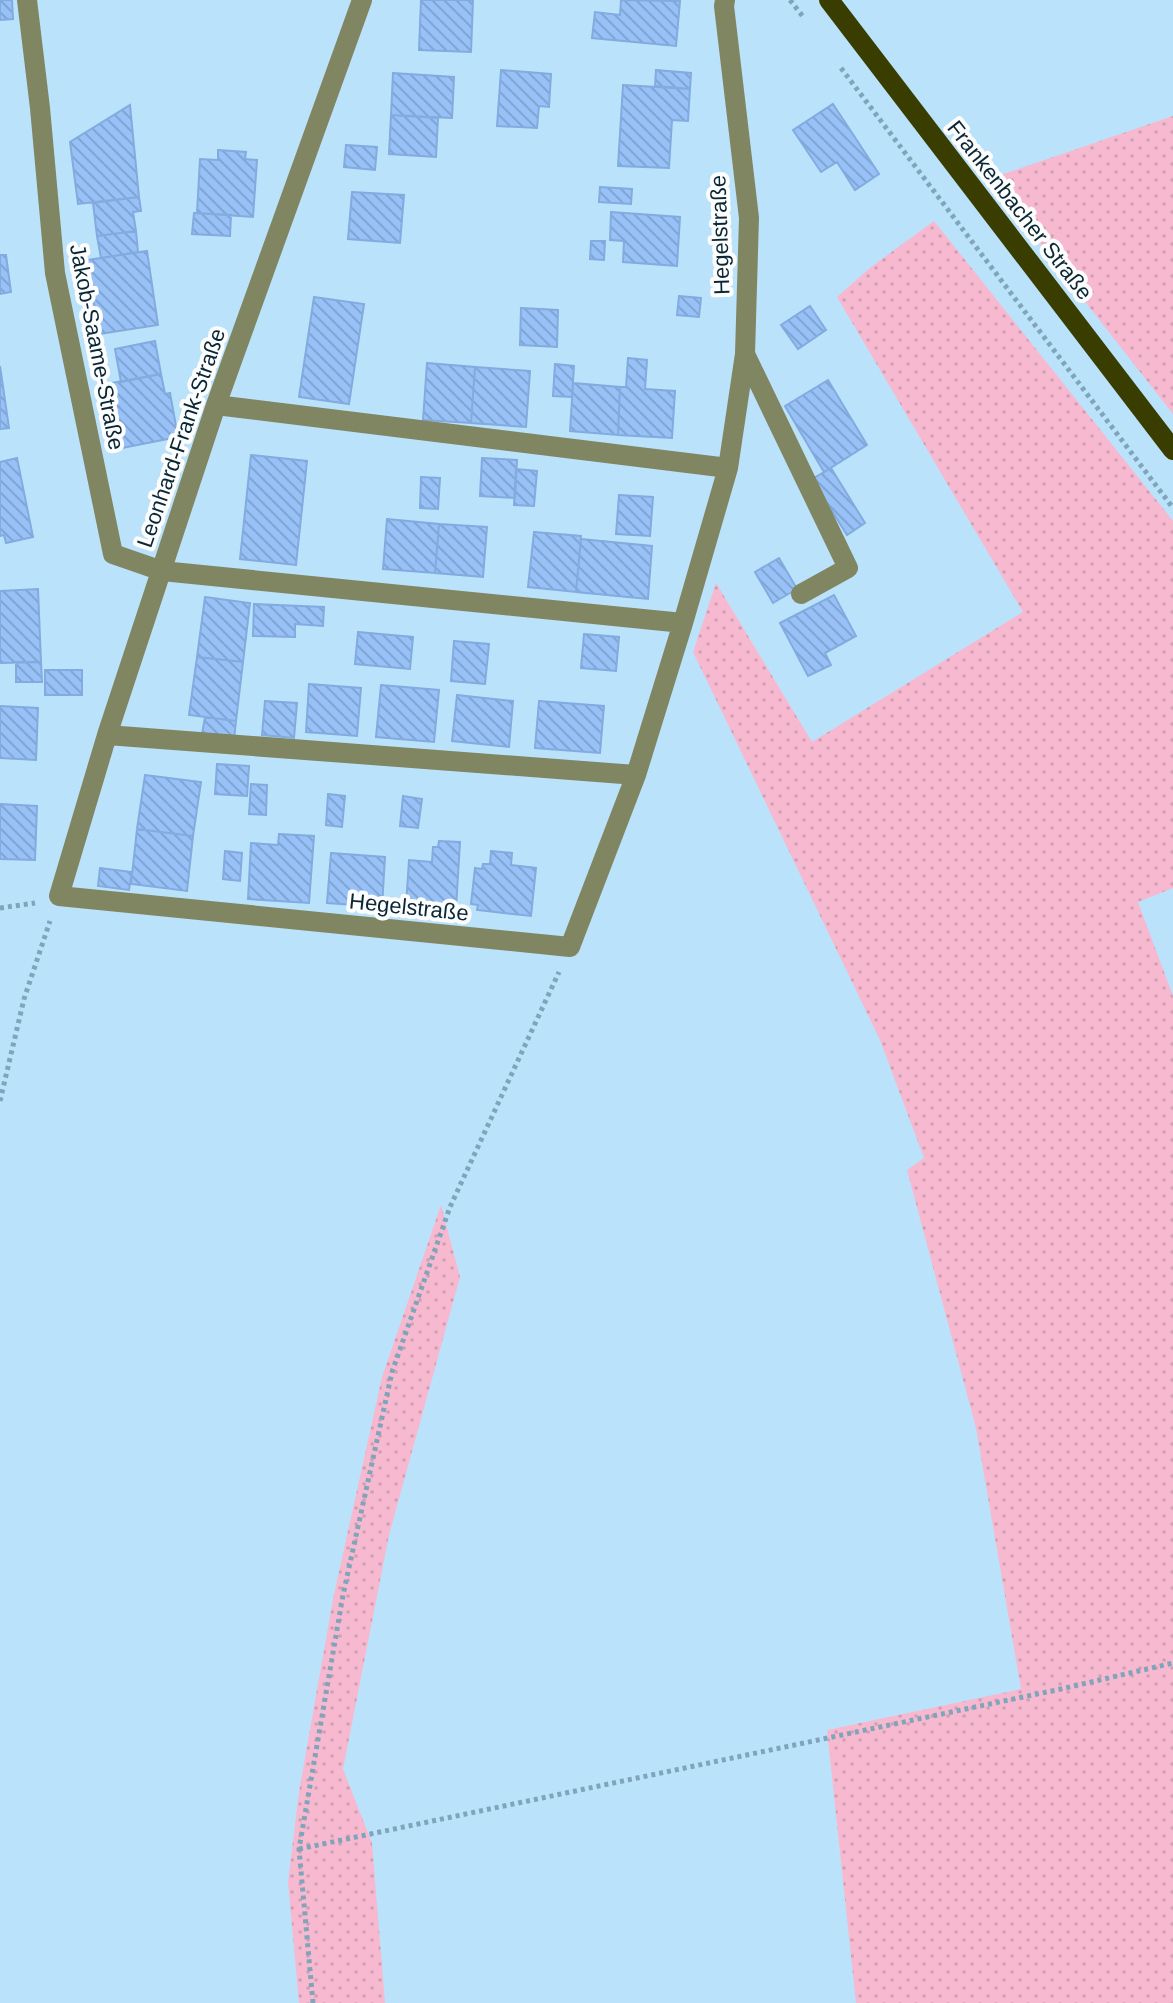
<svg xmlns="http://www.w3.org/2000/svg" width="1173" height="2003" font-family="Helvetica,sans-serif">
<defs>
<pattern id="grass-dots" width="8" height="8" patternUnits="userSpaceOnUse" patternTransform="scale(2)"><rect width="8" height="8" fill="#f7b9d0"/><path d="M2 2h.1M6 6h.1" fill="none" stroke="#d29fb3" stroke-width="1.8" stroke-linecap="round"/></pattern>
<pattern id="building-back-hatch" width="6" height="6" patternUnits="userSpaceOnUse" patternTransform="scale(2)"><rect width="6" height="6" fill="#97c1f7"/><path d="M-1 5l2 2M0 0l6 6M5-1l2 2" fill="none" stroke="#81a6d4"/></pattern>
</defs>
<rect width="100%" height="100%" fill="#bbe2fb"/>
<path fill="url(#grass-dots)" d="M1173,116V414L989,179Z
M934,221L1173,521V888L1138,902L1173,996V2003H856L827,1730L1021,1689L976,1428L907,1170L924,1158L880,1040L693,652L716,583L812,742L1023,612L837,297L871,267Z
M441,1205L460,1277L389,1535L343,1769L372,1843L385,2003H299L288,1882L299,1792L333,1599L382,1377Z"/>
<path fill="url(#building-back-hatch)" stroke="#82abdf" stroke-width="2" d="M0,0H12L13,19L0,20Z
M421,0H473L471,52L419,50Z
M621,0L680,1L676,46L592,38L595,12L620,15Z
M501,70L551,74L549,107L539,106L537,128L497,126Z
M656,70L691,73L690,89L655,86Z
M393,73L454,77L452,118L391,115Z
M623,85L690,89L688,121L672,120L669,168L618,166Z
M833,104L879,174L855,190L837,162L821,172L793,130Z
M130,105L139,197L78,204L70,142Z
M391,115L438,118L436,157L389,154Z
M346,145L377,147L375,170L344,167Z
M218,150L246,152L245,159L257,160L253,217L197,213L200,159L218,160Z
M600,187L632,189L631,204L599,202Z
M352,192L404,195L400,243L348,239Z
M139,197L141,211L133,212L136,231L97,236L93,203Z
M611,212L680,217L677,266L623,262L624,241L610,240Z
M194,213L231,215L230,236L192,234Z
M136,231L138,252L101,258L97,236Z
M591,241H605L604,260L590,259Z
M147,251L158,325L99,334L87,260Z
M0,255H6L11,292L0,294Z
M679,296L701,298L699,317L677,315Z
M314,297L364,304L349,404L299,397Z
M810,306L826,330L798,349L781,325Z
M521,308L558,310L557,347L520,345Z
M155,341L161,374L121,382L115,349Z
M628,358L647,360L645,389L675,391L672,438L618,435L620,387H626Z
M427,363L475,367L471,423L423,420Z
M555,364L574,366L572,397L553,396Z
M0,366L9,428L0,429Z
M475,367L530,371L526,427L471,423Z
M161,374L165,394L170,393L178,437L117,449L106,384Z
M828,380L867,445L824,472L785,406Z
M573,383L620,387L618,435L570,431Z
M251,455L307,461L296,565L240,559Z
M17,458L33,537L6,543L4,535L0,536V462Z
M482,458L517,460L515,498L480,496Z
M831,468L865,523L847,535L812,479Z
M516,469L537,471L534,506L514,505Z
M421,477L440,478L438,509L420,508Z
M619,495L653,497L650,536L616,534Z
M387,519L439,524L435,573L383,569Z
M439,524L487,527L483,577L435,573Z
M534,532L581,536L576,592L528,587Z
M581,539L652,546L648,599L576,592Z
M779,558L797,589L773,603L755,572Z
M38,589L41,662L0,663V591Z
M834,595L856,636L825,653L831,665L808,676L780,623Z
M205,597L250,603L243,662L197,657Z
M254,604L324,607L323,626L295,624V637L253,636Z
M358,632L413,637L410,669L355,664Z
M584,634L619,637L616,671L581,668Z
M454,641L489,644L485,684L451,681Z
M197,657L243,662L236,721L189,715Z
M16,662H41L42,682H16Z
M45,670H82V695H45Z
M309,684L361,688L357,736L306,732Z
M381,685L439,690L434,742L376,737Z
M457,695L513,701L509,747L452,741Z
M265,701L297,703L294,738L262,735Z
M539,701L604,706L600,753L535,748Z
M0,706L38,708L36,760L0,758Z
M205,717L236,721L234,739L202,734Z
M217,764L249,766L247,796L215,794Z
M145,775L201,782L193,836L137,829Z
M251,784L267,785L266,815L249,814Z
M328,794L345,796L342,827L326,825Z
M403,796L422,799L418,828L400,826Z
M0,804L37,806L35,860L0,859Z
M137,829L193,836L187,891L131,884Z
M279,834L314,836L309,903L248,899L251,843L278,845Z
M439,841L460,842L456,909L406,906L409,860L432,862L433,847H438Z
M225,851L242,853L240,881L223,879Z
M491,851L512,853L511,865L536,868L531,916L477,910L478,905L471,904L475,868L482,869L483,864H490Z
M331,853L385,857L382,907L327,903Z
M100,868L132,872L129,890L98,886Z"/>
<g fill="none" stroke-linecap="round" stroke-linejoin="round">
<path stroke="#80a4ba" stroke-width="5" stroke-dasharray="4 4" stroke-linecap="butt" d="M790,0L804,18
M841,68L1173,508
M0,908L35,903
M0,1101L24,999L50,921
M299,1849L1061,1689L1173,1663
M313,2003L299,1849L343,1595L392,1372L450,1207L559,972"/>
<path stroke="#808661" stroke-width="20" d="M27,0L40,108L55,273L113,554L162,571L683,623
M362,0L216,405L107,735L59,896L570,947L636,775L683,623L728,468L745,354L749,218L724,6L725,0
M745,354L848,568L801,594
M216,405L728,468
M107,735L636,775"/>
<path stroke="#393e00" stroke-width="20" d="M829,0L1173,450"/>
</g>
<g text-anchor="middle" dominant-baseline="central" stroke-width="8" stroke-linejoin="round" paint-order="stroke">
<g font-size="22" fill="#092635" stroke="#fdfdfd">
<text transform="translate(1020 210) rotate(52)">Frankenbacher Straße</text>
<text transform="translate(720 235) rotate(-92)">Hegelstraße</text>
<text transform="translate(97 347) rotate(79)">Jakob-Saame-Straße</text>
<text transform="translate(181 438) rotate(-71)">Leonhard-Frank-Straße</text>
<text transform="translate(409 907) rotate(6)">Hegelstraße</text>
</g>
</g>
</svg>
